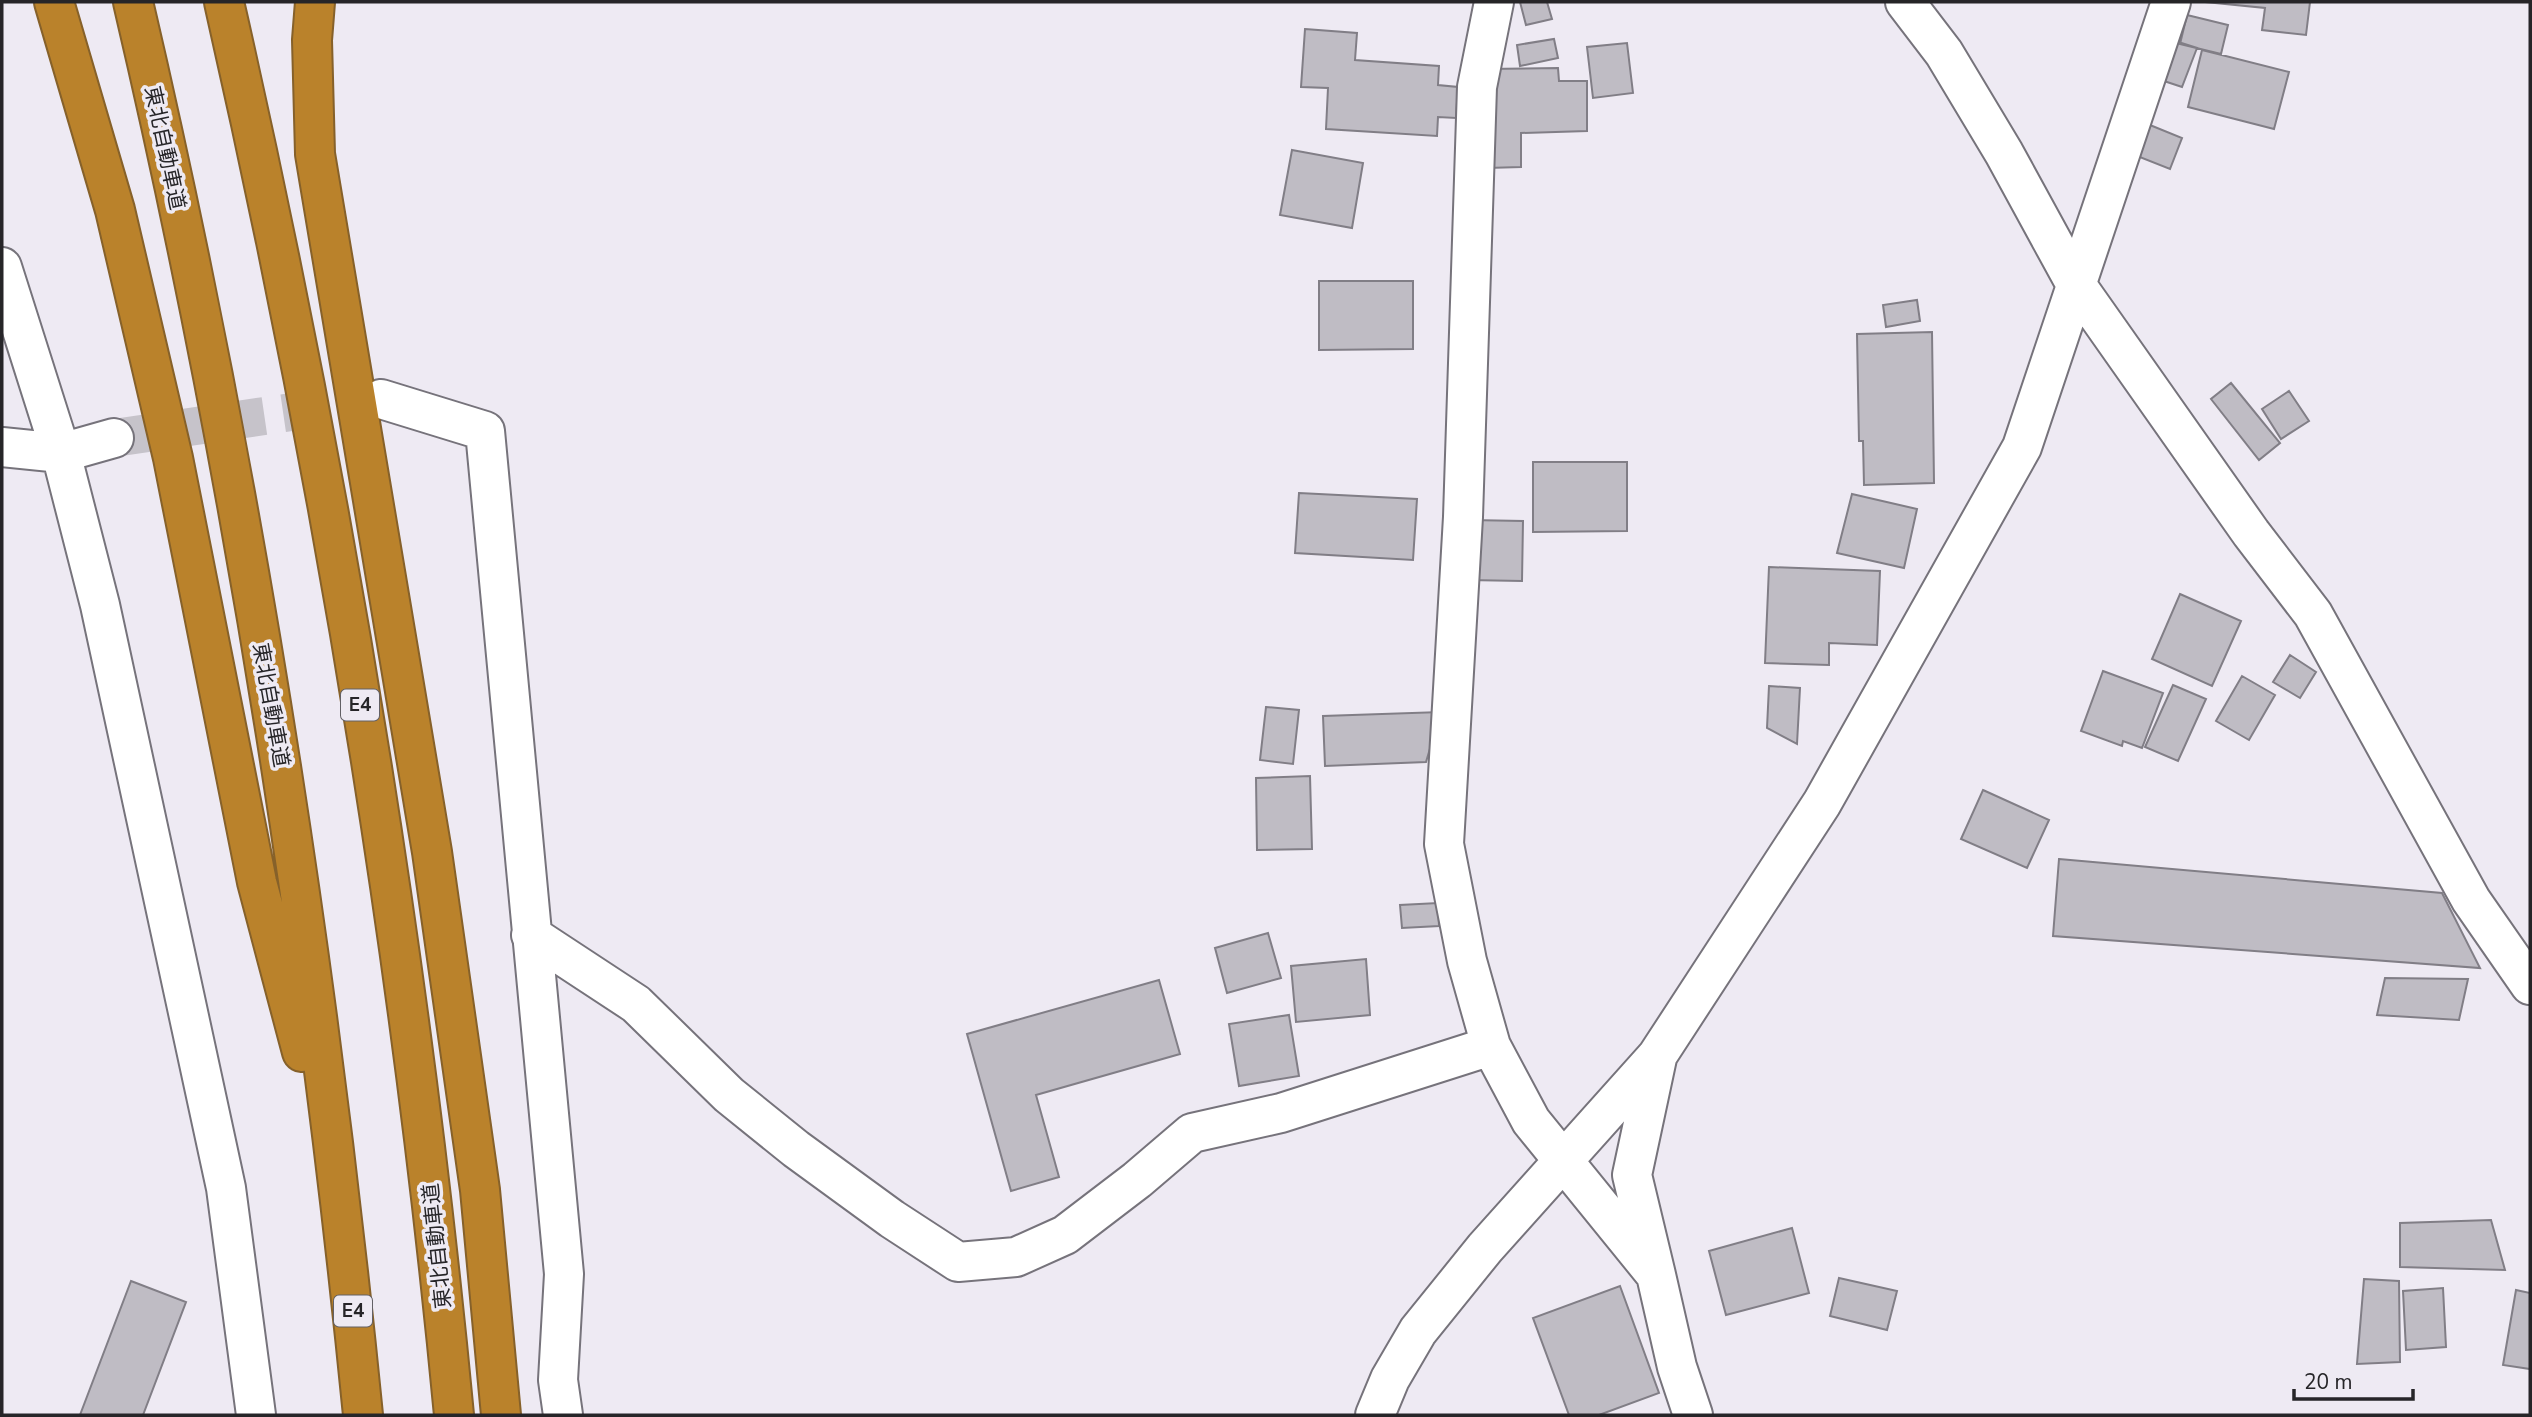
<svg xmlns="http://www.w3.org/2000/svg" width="2532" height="1417" font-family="'Nunito Sans','Noto Sans JP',sans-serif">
<rect width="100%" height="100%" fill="#eeeaf3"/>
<path fill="#bfbcc4" stroke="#817e86" stroke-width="2" d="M1520,2H1547L1552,19L1526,25Z
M2205,2H2310L2306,35L2262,30L2265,8Z
M2187,15L2228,25L2221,54L2180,44Z
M1305,29L1357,33L1355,60L1439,66L1438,85L1458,87L1456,118L1438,117L1437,136L1326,129L1328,88L1301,87Z
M1554,39L1558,58L1520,66L1517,45Z
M2172,40L2197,48L2182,87L2158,79Z
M1627,43L1633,93L1593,98L1587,47Z
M2202,50L2289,72L2274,129L2188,107Z
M1558,68L1559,81H1587V131L1521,133V167L1487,168L1485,69Z
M2145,123L2182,138L2170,169L2132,154Z
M1292,150L1363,163L1352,228L1280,215Z
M1319,281H1413V349L1319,350Z
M1917,300L1920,321L1886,327L1883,305Z
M1932,332L1934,483L1864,485L1863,441H1859L1857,334Z
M2231,383L2280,443L2259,460L2211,399Z
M2289,391L2309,421L2281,439L2262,409Z
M1533,462H1627V531L1533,532Z
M1299,493L1417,499L1413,560L1295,553Z
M1852,494L1917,509L1904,568L1837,553Z
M1470,520L1523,521L1522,581L1468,580Z
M1769,567L1880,571L1877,645L1829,643V665L1765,663Z
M2180,594L2241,621L2212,686L2152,659Z
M2290,655L2316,672L2300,698L2273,682Z
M2103,671L2163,693L2142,748L2123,741L2122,746L2081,731Z
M2242,676L2275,695L2249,740L2216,721Z
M2173,685L2206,699L2178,761L2145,747Z
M1769,686L1800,688L1797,744L1767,728Z
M1266,707L1299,710L1293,764L1260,760Z
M1441,712L1426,762L1325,766L1323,716Z
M1310,776L1312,849L1257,850L1256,778Z
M1983,790L2049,820L2027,868L1961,839Z
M2059,859L2442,893L2480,968L2053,936Z
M1438,903L1439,926L1402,928L1400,905Z
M1268,933L1281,978L1227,993L1215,948Z
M1366,959L1370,1015L1296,1022L1291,966Z
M2385,978L2468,979L2459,1020L2377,1015Z
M1159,980L1180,1054L1036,1095L1059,1177L1011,1191L967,1034Z
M1289,1015L1299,1076L1239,1086L1229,1024Z
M2491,1220L2505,1270L2400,1267V1223Z
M1792,1228L1809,1293L1726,1315L1709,1251Z
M1839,1278L1897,1291L1887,1330L1830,1316Z
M2364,1279L2399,1281L2400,1362L2357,1364Z
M131,1281L186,1302L143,1415H80Z
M1620,1286L1659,1393L1599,1415H1569L1533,1318Z
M2443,1288L2446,1347L2406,1350L2403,1291Z
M2516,1290L2530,1293V1369L2503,1365Z"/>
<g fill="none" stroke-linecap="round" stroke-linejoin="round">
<path stroke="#c6c3ca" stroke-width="38" stroke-dasharray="38 19" stroke-linecap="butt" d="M114,438L381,399"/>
<defs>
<path id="minor" d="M1494,2L1477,87L1463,517L1444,844L1467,961L1491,1046L1531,1121L1656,1275L1632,1175L1657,1058
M1905,2L1944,53L2004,153L2075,283L2251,533L2313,614L2471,900L2530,985
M2,267L61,453L100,605L226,1188L256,1415
M381,399L485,431L564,1274L558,1380L563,1415
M2,447L61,453L114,438
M531,935L636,1004L729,1095L796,1149L892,1219L958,1262L1016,1257L1065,1235L1137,1180L1192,1133L1281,1113L1491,1046
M1656,1275L1677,1367L1693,1415
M1375,1415L1390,1379L1418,1331L1485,1248L1657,1056L1822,803L2022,447L2171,2"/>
<path id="highway" d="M54,2L115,210L173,458L257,882L302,1052
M133,2C242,467 316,940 363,1415
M224,2C330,467 409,940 454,1415
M315,2L312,40L315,154L432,852L480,1190L501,1415"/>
</defs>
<use href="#minor" stroke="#76737b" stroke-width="42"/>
<use href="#highway" stroke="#86612a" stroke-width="42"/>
<use href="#minor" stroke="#fff" stroke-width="38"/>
<use href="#highway" stroke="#ba822b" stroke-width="38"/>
</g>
<g text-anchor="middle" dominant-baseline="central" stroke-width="7" stroke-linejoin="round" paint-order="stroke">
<g fill="#eeeaf3" stroke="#626065" stroke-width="2">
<rect x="341" y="689.5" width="38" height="31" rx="5"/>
<rect x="334" y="1295.5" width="38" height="31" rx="5"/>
</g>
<g font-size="19" font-weight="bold" fill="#262528">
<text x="360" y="705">E4</text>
<text x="353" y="1311">E4</text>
</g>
<g font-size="21" fill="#262528" stroke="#eeeaf3">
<text transform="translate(165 148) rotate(78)">東北自動車道</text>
<text transform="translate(271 705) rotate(80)">東北自動車道</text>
<text transform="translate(437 1246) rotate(-96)">東北自動車道</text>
</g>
</g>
<rect width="2532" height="1417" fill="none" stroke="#262528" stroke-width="7"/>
<path d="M2294 1389v10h119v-10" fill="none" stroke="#262528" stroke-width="3.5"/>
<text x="2304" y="1389" font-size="21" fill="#262528" stroke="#eeeaf3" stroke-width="5" paint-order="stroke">20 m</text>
</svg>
